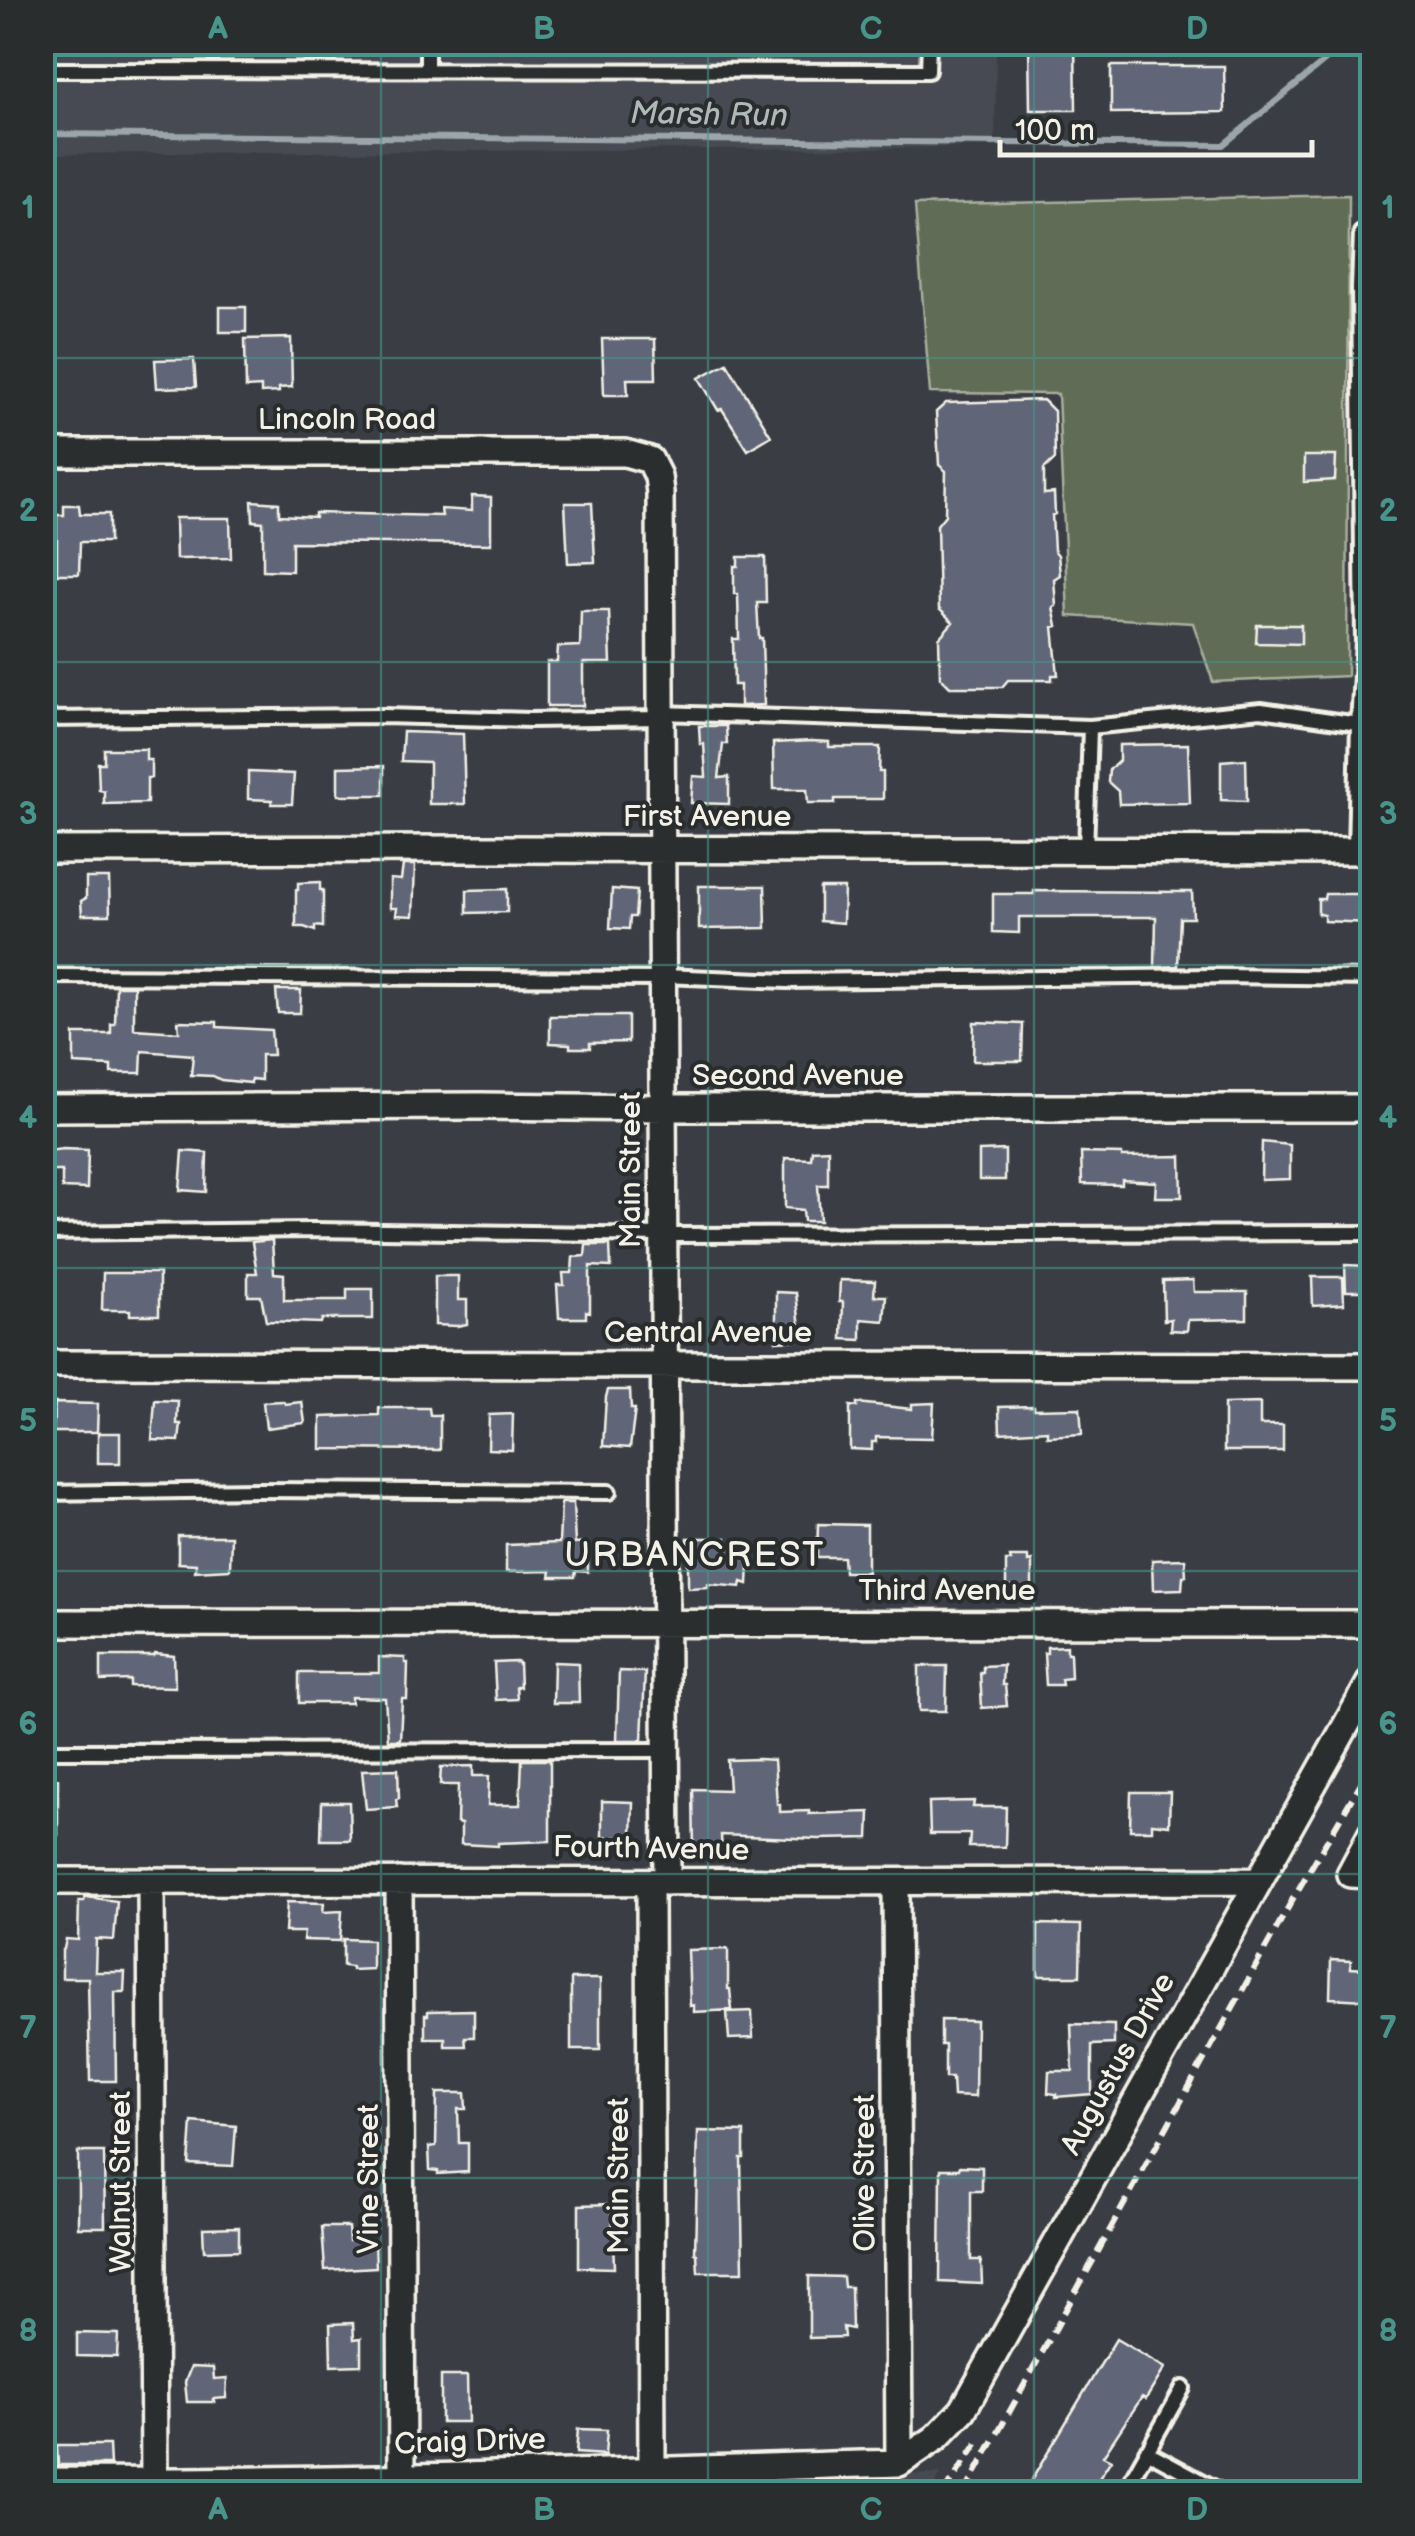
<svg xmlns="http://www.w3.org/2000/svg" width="1415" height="2536" font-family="'Balsamiq Sans',sans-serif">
<rect width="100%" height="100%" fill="#3a3e44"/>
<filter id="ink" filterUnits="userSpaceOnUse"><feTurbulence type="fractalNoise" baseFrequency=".01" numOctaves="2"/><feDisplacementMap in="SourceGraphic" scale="20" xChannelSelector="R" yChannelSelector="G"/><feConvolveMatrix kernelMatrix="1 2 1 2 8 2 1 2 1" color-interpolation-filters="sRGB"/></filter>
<g filter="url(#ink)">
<path fill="#464a53" d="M42,43H996L995,147L43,154Z
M941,2474L930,2494H43L42,2491Z"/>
<path fill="#606c54" stroke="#aaae9e" stroke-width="2.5" d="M1349,195L1347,676L1213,682L1193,623L1068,616L1058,394L930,393L915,205Z"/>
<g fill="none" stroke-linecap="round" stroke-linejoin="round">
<path stroke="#9ba5aa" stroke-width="6" d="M42,134L1223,145L1327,59V42"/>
</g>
<path fill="#616577" stroke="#f4f1e8" stroke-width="2.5" d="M1029,42H1075L1076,110H1030Z
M1111,66H1224L1225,112L1111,113Z
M220,307H246V332H220Z
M291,338L292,387L279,388V392L261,393V387L246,388L245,339Z
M602,339H655L656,379H627L628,395H604Z
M194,359L196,387L157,388L155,360Z
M727,363L771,436L748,450L722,409L718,410L699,378Z
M1043,400L1054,411L1055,459L1044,469V494L1054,493L1055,514L1052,515L1054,550L1058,555L1060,575L1054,579L1056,606L1053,607L1057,626L1053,627L1058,675H1052V680H1008L1002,687H950L940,677L939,638L953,622L939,609L937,525L945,515L946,471L939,465L936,412L946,403Z
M1304,456H1336L1335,480L1304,482Z
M472,496L491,497V544L292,542V571L263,570V522L253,521L252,501L279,503V515L315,517V513L442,516L441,509L472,511Z
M565,503H592L595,562L568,563Z
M64,505H79L80,514H109V542H80L79,574H57V515H64Z
M175,518H230L231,558L176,559Z
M738,557H765L766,603H757L759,638H762L764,705L740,706V685H734L733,639H739L738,594H734V566H738Z
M581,611H609L611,663H583V706H547V662H557L558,647L580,646Z
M1257,625H1301V644L1256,643Z
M699,726H726L727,744H723L719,778L729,777V804L691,803L693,776L706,777L704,744H700Z
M403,732L463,734L465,804H429V762L401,761Z
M812,741L829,742V747H880L879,772H883V799H835V803H808L807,789H774L773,743Z
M1188,744L1190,803L1119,804L1118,791L1108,782L1109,770L1119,761V745Z
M104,749H146V760H151V778H147V803L104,804V791L99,790L98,763H104Z
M1246,759L1247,801L1221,800V761Z
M384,766V795H338V767Z
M248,772L294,774L292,804H272V800L248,799Z
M403,865H415L413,916L396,915L397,908H390V879L401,880Z
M86,878H109L110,915H82L81,901L86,898Z
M320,882V890H323V927L315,926V931L304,927H296V890H298V883Z
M699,886H765L766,928L699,929Z
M820,888H844L843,923L820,921Z
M507,889V912L467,913V890Z
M612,889L637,891L635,917H630L629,929L610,928Z
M1034,891L1192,892L1193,918H1180L1178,966L1155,967L1156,917H1019V933L993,932V894H1034Z
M1325,894H1360L1361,905L1371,904L1370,923L1324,921V915L1318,914V899H1324Z
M116,986H134V1029L179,1032L178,1021L217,1022V1027L271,1030L273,1055H261V1080L251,1079V1083L221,1080L213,1076L191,1075L193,1055L142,1051L141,1073H111V1066L74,1064V1034H111V1024H115Z
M276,990H301L300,1013H278Z
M550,1016H628V1042L590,1043V1048H570V1044L550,1043Z
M974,1022L1023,1024L1022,1061H973Z
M1262,1142L1290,1145V1179L1261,1180Z
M63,1149L88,1150L87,1189L62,1188V1171H47V1151Z
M828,1149V1185H818L820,1221H804L803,1210L785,1208V1158L811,1159L812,1150Z
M1005,1150V1180H979V1151Z
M183,1151L207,1153L206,1192L180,1190Z
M1081,1153L1122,1154V1157L1181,1156L1182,1197H1155L1156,1182L1122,1180V1185L1082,1184Z
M272,1240L274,1273L284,1274V1300H347V1289H373V1319H322L321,1323L266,1321L261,1296H248V1273H257L252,1242Z
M586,1245H610L611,1267L590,1266V1312L586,1311V1318H559L557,1285H564L563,1273H572L573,1257L585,1256Z
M1345,1265L1367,1266L1366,1291H1346Z
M103,1273H159V1315H130V1310H102Z
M435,1276H458V1300H467V1324L457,1326L435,1325Z
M1312,1277H1343L1344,1304L1313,1306Z
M840,1280L875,1281L874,1296H886L884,1321L861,1319V1340L842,1339L843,1302H839Z
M1193,1280L1194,1292H1247V1319L1188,1320L1187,1331L1170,1330L1171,1319L1164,1320L1163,1281Z
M776,1292L796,1293L800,1327H797V1340L776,1341Z
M608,1390H630L631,1409H635L630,1448L603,1446L606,1397Z
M155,1400L178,1401L177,1424H181L179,1441L152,1440Z
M283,1401L285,1404L302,1402L305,1423L266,1428L263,1402Z
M55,1403L98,1404L97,1432H53Z
M857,1403L912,1409V1404L934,1403L932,1438L876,1437V1442H872V1450L850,1449V1406L857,1407Z
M1260,1403V1425H1283V1451H1224V1404Z
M1034,1406V1409L1080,1408L1082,1434L1047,1436V1430L1000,1433L999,1407Z
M379,1408H429L430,1415H440V1450L321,1449V1417L379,1415Z
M513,1414L512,1450L488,1449L489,1415Z
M98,1433H120V1463H98Z
M561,1503H573L575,1544L588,1543V1572L576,1571L575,1577H550L551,1571L506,1572V1545L559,1543Z
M818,1524L867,1525V1572H844L843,1557H817Z
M178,1536H231L230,1569L195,1571L196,1564L178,1563Z
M688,1538H726L725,1545L750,1546L748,1584L742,1582L741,1587L708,1584V1587L688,1588Z
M1010,1557H1028V1562L1032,1561V1587H1026L1025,1592L1009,1593L1010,1587H1006V1561H1011Z
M1185,1559L1186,1576H1183L1182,1589L1153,1590L1152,1560Z
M1067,1646V1653H1070L1071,1678L1061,1679L1062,1685H1046L1044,1653H1047V1647Z
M155,1654L174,1656L175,1687L130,1686V1680L101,1681V1656H154Z
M379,1657L405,1658V1663H408L407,1699H402L400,1740H388L385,1698L351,1697V1703H299V1673H379Z
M516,1662L519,1663L520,1687H516L517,1699L496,1700L494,1663Z
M554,1662L578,1663L579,1703H553Z
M1003,1665L1002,1685H1005L1007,1706L982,1708L980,1672H983V1666Z
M919,1666H947L946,1711H919Z
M619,1671L645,1672L642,1740H617Z
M759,1759L774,1760L777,1804H780V1812L809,1811V1814L870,1812L869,1838L819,1839L721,1835L722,1853L694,1852L693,1789L729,1790L727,1760Z
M522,1760H550V1841L498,1843V1846L461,1844V1824L457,1823L458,1785H440L441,1767L473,1766V1776H489L488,1805H520Z
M398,1769L399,1798L396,1799L397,1807L366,1809L362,1770Z
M42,1779H58V1835L42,1834Z
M1131,1792H1170L1169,1825L1152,1823V1830H1130Z
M602,1801L633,1802L632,1838L602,1837Z
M974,1801L973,1807H1006L1005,1847H969L970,1834H930L929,1802Z
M322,1802H349L350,1840H321Z
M86,1897L117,1901L114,1940L96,1939L95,1972H125L124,1992H115L116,2081H90L88,1978H62V1950L64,1949L66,1939L78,1940L79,1901H84Z
M287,1902L324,1903L323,1912L342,1911L340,1941L303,1940L304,1932H285Z
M1038,1924L1081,1925L1080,1976H1038Z
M343,1939L372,1940V1969L352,1970V1967L343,1966Z
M728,1949V1989H730L732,2010L694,2012V2005L690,2006L688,1950Z
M1331,1960L1351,1961L1350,1968L1366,1969L1365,2000L1330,1998Z
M571,1979H600V2050H571Z
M474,2010V2037H465L466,2046H445V2038H425V2015H428V2011Z
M752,2011L753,2038L729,2039L727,2012Z
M941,2020L976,2021L975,2097L953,2096L952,2078H945V2045H941Z
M1071,2024L1114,2025V2044L1092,2045V2094L1056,2097V2094L1048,2093L1049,2071H1073Z
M437,2093H465L466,2109H458L459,2143H468V2172L438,2174V2171L430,2170L429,2147L436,2146Z
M192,2122L236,2126L233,2166L189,2164Z
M698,2131L744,2132V2158H741L743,2272H698L697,2254L695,2253Z
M78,2152H104L105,2227H78Z
M960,2166L982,2167V2191H971V2260H981L982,2284L940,2282L941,2169H959Z
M612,2204L614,2268L579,2267V2205Z
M239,2227V2250L204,2251L203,2228Z
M322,2227H348L349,2241H375L376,2267L325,2270Z
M809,2276L843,2277L844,2287H851L852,2329L843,2327L844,2337L809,2338Z
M353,2323L354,2339L361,2338V2365L331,2366L330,2324Z
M77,2333L118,2334L117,2357L77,2356Z
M1116,2339L1165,2368L1146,2399L1142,2397L1103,2456L1111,2460L1089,2494H1023Z
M191,2367L213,2368L214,2379L227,2378L226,2398L213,2399L214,2402H187L185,2382Z
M441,2376H467L468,2422H441Z
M578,2429L607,2430L605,2455L576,2453Z
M57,2445H109L110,2465H58Z"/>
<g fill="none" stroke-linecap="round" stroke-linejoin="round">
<defs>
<path id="lane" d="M42,70L928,71L929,42
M427,70V42
M1359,288L1361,233H1372
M661,713L1090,727L1086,851
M42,719L383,716L530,720L661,718
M1358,724L1363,642L1359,288L1372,289
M1090,727L1261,710L1358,724L1355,851
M42,976L663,979
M663,976L787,981L1217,976L1372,978
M42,1233L313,1230L664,1235L1372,1233
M42,1493L258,1490L609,1492
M42,1751L666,1750
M1146,2451L1226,2494
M1123,2494L1183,2388"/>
<path id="street" d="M42,453H625L650,460L658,476L660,493L667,1882
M42,850L465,849L1372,851
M42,1108L481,1106L664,1108H1372
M42,1364L1372,1366
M42,1623L1372,1624
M1372,1833L1350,1874L1372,1875
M42,1881C448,1881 853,1883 1259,1881
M151,1881L154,2482
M399,1881L402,2477
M650,1882L652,2470
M896,1883L899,2463
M899,2463L936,2438L963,2410L1372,1679
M42,2481C328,2483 614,2471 899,2463"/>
</defs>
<use href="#lane" stroke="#f4f1e8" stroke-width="20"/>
<use href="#street" stroke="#f4f1e8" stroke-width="32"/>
<use href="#lane" stroke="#2a2d2e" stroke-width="12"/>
<use href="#street" stroke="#2a2d2e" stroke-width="25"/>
<path stroke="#f4f1e8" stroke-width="6" stroke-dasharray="15 8" stroke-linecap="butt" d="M943,2494L979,2441
M964,2494L1295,1895L1372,1764"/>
</g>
</g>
<path fill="none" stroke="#48958c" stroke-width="2.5" stroke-opacity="0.55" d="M381,42V2494M708,42V2494M1034,42V2494M42,358H1372M42,662H1372M42,965H1372M42,1268H1372M42,1571H1372M42,1874H1372M42,2178H1372"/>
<g text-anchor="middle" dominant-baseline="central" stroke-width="8" stroke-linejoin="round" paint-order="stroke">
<g font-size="30" fill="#f4f1e8" stroke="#2a2d2e">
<text x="347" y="420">Lincoln Road</text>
<text x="707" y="817">First Avenue</text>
<text x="798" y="1076">Second Avenue</text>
<text transform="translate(631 1170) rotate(-90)">Main Street</text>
<text x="708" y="1333">Central Avenue</text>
<text x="947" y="1591">Third Avenue</text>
<text transform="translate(651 1849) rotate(1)">Fourth Avenue</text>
<text transform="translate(1118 2064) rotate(-61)">Augustus Drive</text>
<text transform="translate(865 2173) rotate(-90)">Olive Street</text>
<text transform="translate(619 2176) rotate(-90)">Main Street</text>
<text transform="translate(369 2179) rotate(-90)">Vine Street</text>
<text transform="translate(121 2182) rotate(-90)">Walnut Street</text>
<text transform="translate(470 2442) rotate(-2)">Craig Drive</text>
</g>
<g font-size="32" font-style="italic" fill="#b1b8b9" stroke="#2a2d2e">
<text transform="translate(709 115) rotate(1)">Marsh Run</text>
</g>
<g font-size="35" letter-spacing="2.5" fill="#f4f1e8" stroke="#2a2d2e">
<text x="695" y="1555">URBANCREST</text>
</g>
</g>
<rect width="1415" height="2536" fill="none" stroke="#2a2d2e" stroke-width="110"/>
<path d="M1000 140v15h312v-15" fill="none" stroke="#f4f1e8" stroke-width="5"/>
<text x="1015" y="140" font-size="30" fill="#f4f1e8" stroke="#2a2d2e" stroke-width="8" paint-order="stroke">100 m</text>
<rect x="55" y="55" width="1305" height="2426" fill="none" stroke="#48958c" stroke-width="4"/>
<g font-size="32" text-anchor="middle" font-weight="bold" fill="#48958c">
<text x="218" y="39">A</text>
<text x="544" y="39">B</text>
<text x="871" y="39">C</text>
<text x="1197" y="39">D</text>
<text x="28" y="218">1</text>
<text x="1388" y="218">1</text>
<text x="28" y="521">2</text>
<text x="1388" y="521">2</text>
<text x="28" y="824">3</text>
<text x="1388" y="824">3</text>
<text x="28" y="1128">4</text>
<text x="1388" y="1128">4</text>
<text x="28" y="1431">5</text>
<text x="1388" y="1431">5</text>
<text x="28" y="1734">6</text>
<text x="1388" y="1734">6</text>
<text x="28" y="2038">7</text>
<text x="1388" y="2038">7</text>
<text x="28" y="2341">8</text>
<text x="1388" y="2341">8</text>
<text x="218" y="2520">A</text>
<text x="544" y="2520">B</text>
<text x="871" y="2520">C</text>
<text x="1197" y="2520">D</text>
</g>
</svg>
